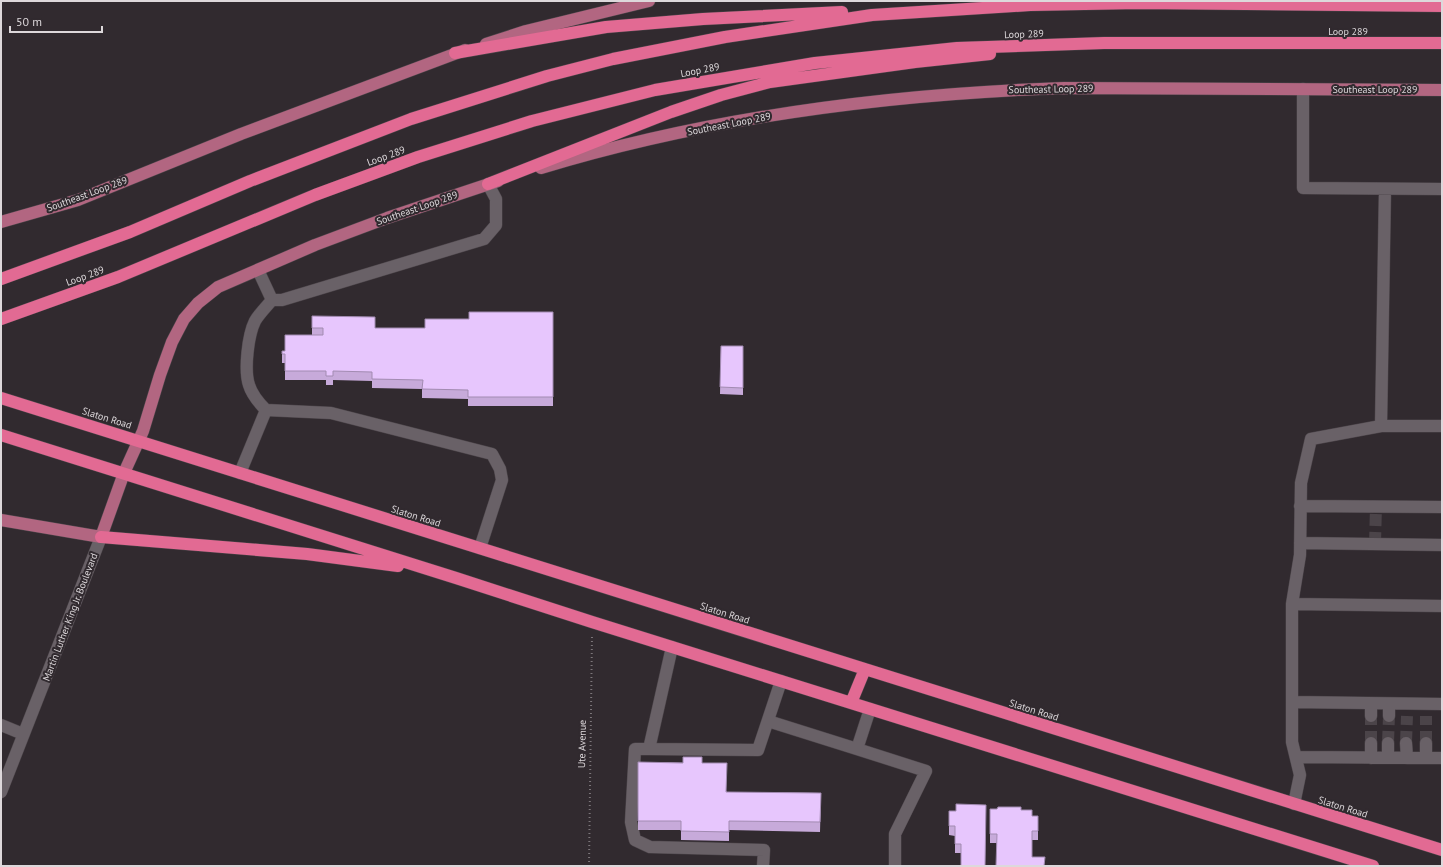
<svg xmlns="http://www.w3.org/2000/svg" width="1443" height="867" font-family="'PT Sans',sans-serif">
<rect width="100%" height="100%" fill="#312a2f"/>
<g fill="none" stroke-linecap="round" stroke-linejoin="round">
<path stroke="#4b4449" stroke-width="12" stroke-dasharray="12 6" stroke-linecap="butt" d="M1375,544L1376,506
M1371,743V716
M1388,743L1389,716
M1406,743L1407,716
M1426,743V716"/>
<defs>
<path id="minor" d="M1303,89V188L1442,189
M1385,189L1381,426H1442
M258,270L272,300H282L484,239L496,225V199L488,184
M272,300C267,306 259,314 255,321C248,335 244,370 249,385C252,395 259,403 266,410L331,413L492,454L500,469L502,480L480,548
M240,473L266,410
M1300,506L1442,507
M1300,543L1442,545
M1292,604L1442,606
M672,647L649,749H635L631,822L635,840L650,847L764,850L763,866
M1292,702L1442,704
M870,709L857,749L926,771L895,834V866
M1371,716V704
M1389,716V704
M768,721L857,749
M1,725L23,734
M1406,743L1407,758
M1426,743V757
M649,749L758,750L781,681
M1296,757L1442,758
M1388,757V743
M1371,758V743
M1,792L101,537
M1294,804L1300,775L1292,742V604L1300,555L1301,483L1311,439L1381,426"/>
<path id="major" d="M486,44L526,31L649,1
M541,168C709,117 889,94 1064,88L1442,90
M1,222L78,200L241,134L465,50
M1,520L101,537L124,473L143,431L160,375L172,342L184,319L198,303L218,287L315,245L387,218L498,181"/>
<path id="highway" d="M455,53L606,27L703,19L842,12
M488,184L671,112L721,95L770,82L915,62L990,54
M1,279L130,232L250,181L411,119L547,76L613,59L725,37L872,15L1030,5L1139,3L1442,6
M1,319L118,277L315,195L418,157L532,121L655,90L815,63L957,48L1104,43H1442
M1,398L1442,850
M1,435L456,578L592,622L1373,866
M101,537L307,554L398,566
M851,703L865,669"/>
</defs>
<use href="#minor" stroke="#4c454a" stroke-width="13"/>
<use href="#major" stroke="#4c454a" stroke-width="13"/>
<use href="#highway" stroke="#4c454a" stroke-width="13"/>
<path stroke="#7c767a" stroke-width="2" stroke-dasharray="1 3" stroke-linecap="butt" d="M589,866L592,634"/>
<use href="#minor" stroke="#696167" stroke-width="12"/>
<use href="#major" stroke="#b26681" stroke-width="12"/>
<use href="#highway" stroke="#e26a93" stroke-width="12"/>
</g>
<path fill="#c7aada" d="M553,312V406H468V399L422,398V389L372,388V381L333,380V385H326V380H285V363H282V354L285,351L312,335V316L375,328H425L469,319Z
M721,346H743V395L720,394Z
M638,762L702,763L727,792L821,793L820,832L729,830V841L681,840V830H638Z
M986,805L961,853H955V836L949,835V811H956Z
M990,809L1021,810L1032,816H1038V840H1032V857L1045,866L996,843H990Z"/>
<path fill="#e7c6fd" stroke="#a28bb1" d="M469,312H553V397H468V390L422,389L423,380L372,379V372L333,371V376H326V371H285V354H282V351H285V335H323V328H312V316L375,317V328H425V319H469Z
M721,346H743V388L720,387Z
M683,757H702V763H727L726,792L821,793L820,822L729,821V832L681,831V821H638V762L683,763Z
M956,804L986,805L985,866H961V844H955V826H949V811H956Z
M998,807H1021V810H1032V816H1038V831H1032V857H1045L1044,866H996L997,834H990V809H997Z"/>
<g text-anchor="middle" dominant-baseline="central" stroke-width="4" stroke-linejoin="round" paint-order="stroke">
<g font-size="10" fill="#ddd8db" stroke="#312a2f">
<text x="1348" y="31">Loop 289</text>
<text transform="translate(1024 34) rotate(-2)">Loop 289</text>
<text transform="translate(700 70) rotate(-11)">Loop 289</text>
<text transform="translate(1051 89) rotate(-1)">Southeast Loop 289</text>
<text x="1375" y="89">Southeast Loop 289</text>
<text transform="translate(729 124) rotate(-11)">Southeast Loop 289</text>
<text transform="translate(386 156) rotate(-20)">Loop 289</text>
<text transform="translate(87 194) rotate(-20)">Southeast Loop 289</text>
<text transform="translate(417 208) rotate(-19)">Southeast Loop 289</text>
<text transform="translate(85 276) rotate(-20)">Loop 289</text>
<text transform="translate(107 418) rotate(17)">Slaton Road</text>
<text transform="translate(416 516) rotate(17)">Slaton Road</text>
<text transform="translate(725 613) rotate(17)">Slaton Road</text>
<text transform="translate(70 617) rotate(-69)">Martin Luther King Jr. Boulevard</text>
<text transform="translate(1034 710) rotate(17)">Slaton Road</text>
<text transform="translate(582 744) rotate(-89)">Ute Avenue</text>
<text transform="translate(1343 807) rotate(17)">Slaton Road</text>
</g>
</g>
<rect width="1443" height="867" fill="none" stroke="#ddd8db" stroke-width="4"/>
<path d="M10 26v6h92v-6" fill="none" stroke="#ddd8db" stroke-width="2"/>
<text x="16" y="26" font-size="12" fill="#ddd8db" stroke="#312a2f" stroke-width="3" paint-order="stroke">50 m</text>
</svg>
